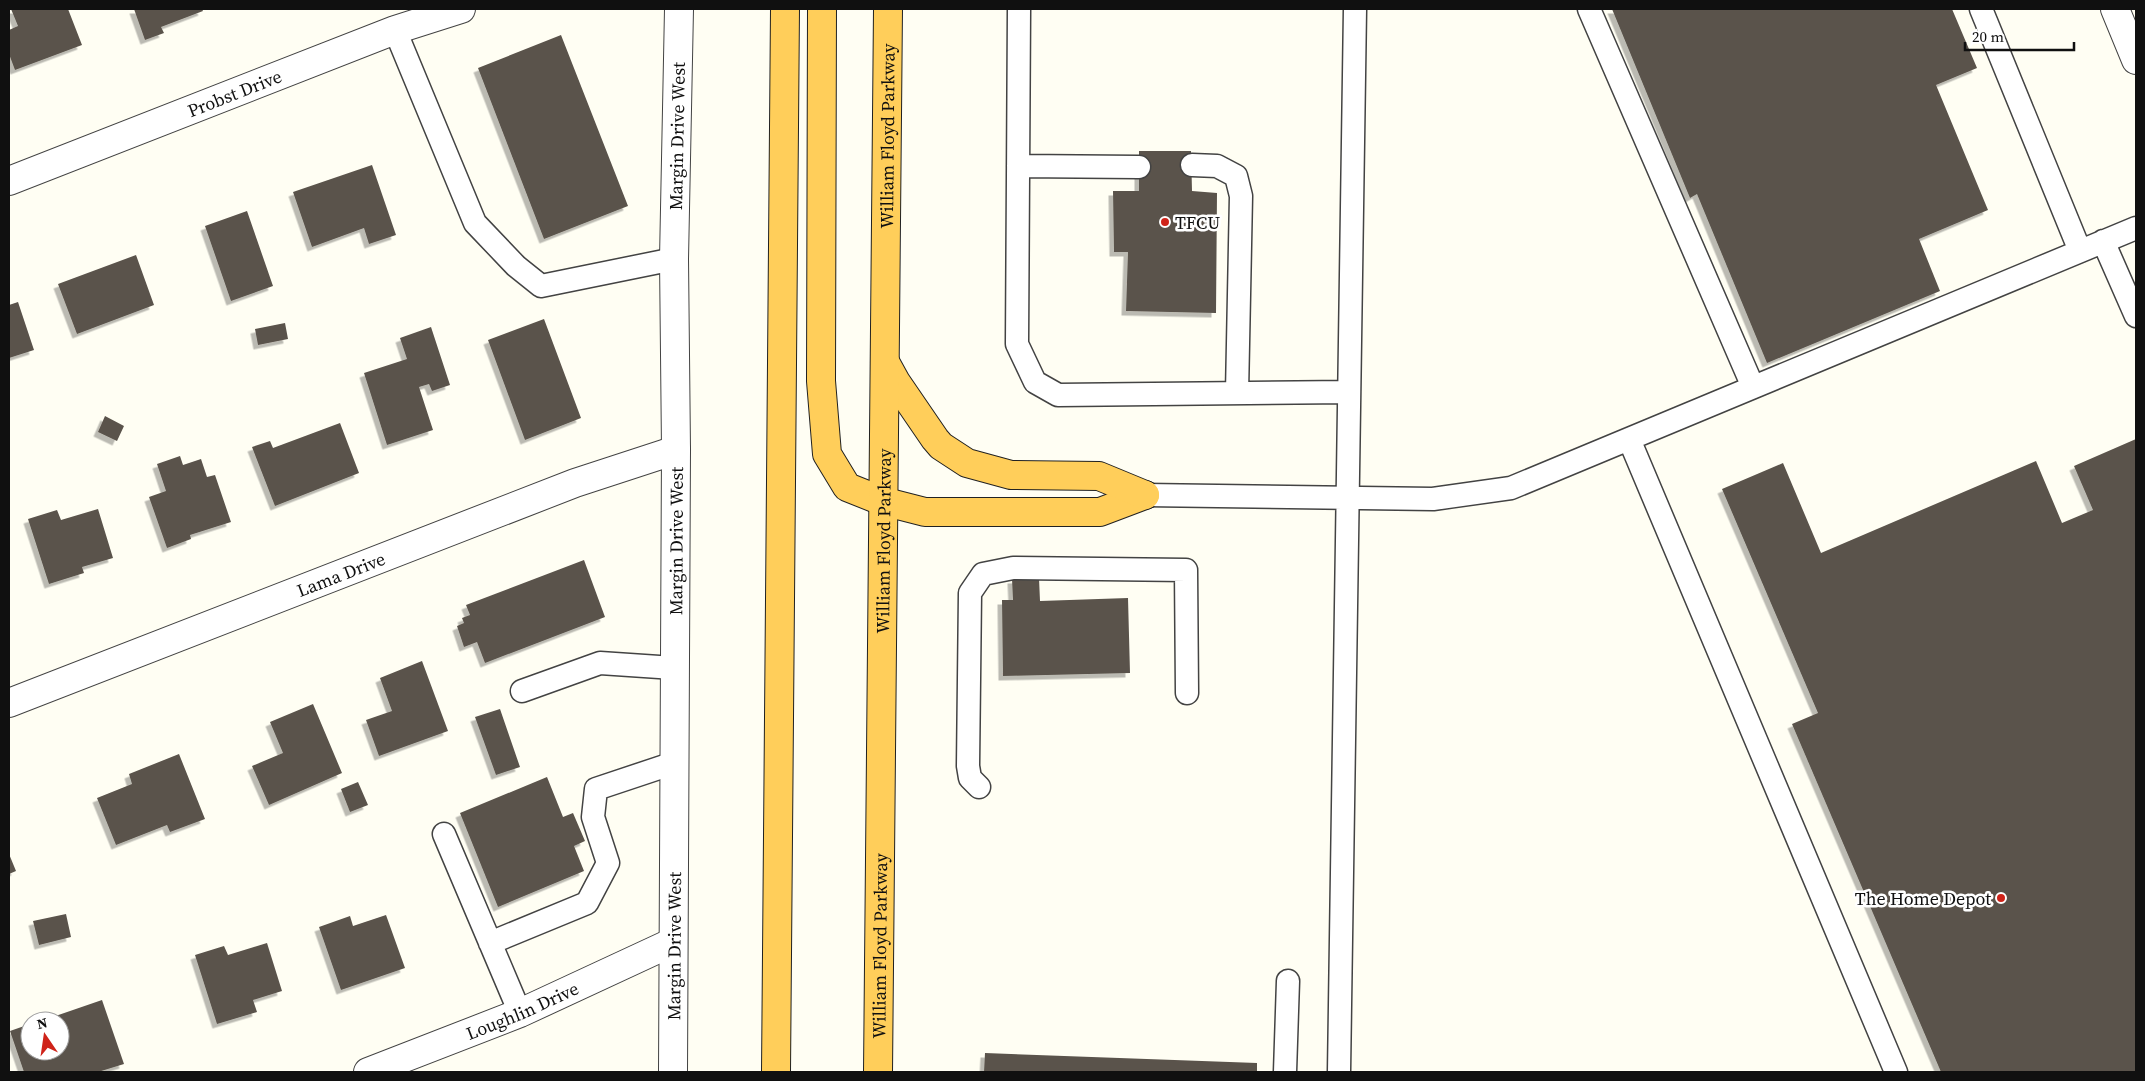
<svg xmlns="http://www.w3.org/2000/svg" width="2145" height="1081" font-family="'Source Serif 4',serif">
<defs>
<filter id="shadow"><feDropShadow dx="-4.5" dy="4.5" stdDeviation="0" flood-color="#0004"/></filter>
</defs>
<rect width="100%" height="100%" fill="#fffef3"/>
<path fill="#5a534b" filter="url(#shadow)" d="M11,9H68L82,45L15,70L9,54V30L18,26Z
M134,9H202L203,11L161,27L164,33L145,40Z
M1612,9H1952L1977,68L1936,85L1988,210L1919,239L1940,291L1767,363L1697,194L1690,198Z
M561,35L628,206L544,239L478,68Z
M1139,151H1191L1192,191L1217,193L1216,313L1126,311L1128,252H1114L1113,191H1139Z
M372,165L396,235L369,244L364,228L312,247L293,192Z
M247,211L273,286L231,301L205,226Z
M136,255L154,305L77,334L58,284Z
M18,302L34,350L9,358V305Z
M544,319L581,418L525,440L488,340Z
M285,323L288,339L258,345L255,329Z
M431,327L450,385L432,391L429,384L419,387L433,430L387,445L364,373L407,359L400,338Z
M105,416L124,426L117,441L98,432Z
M340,423L359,473L275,506L252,447L270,441L273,448Z
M2136,439V1072H1941L1792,724L1818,713L1722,489L1783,463L1821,553L2036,461L2062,523L2093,510L2074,466Z
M180,456L183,465L201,459L207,477L215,475L231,522L190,535L191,539L167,548L149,497L166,491L157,464Z
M98,509L113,558L82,567L84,573L49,584L28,519L57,510L61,520Z
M584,560L605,617L485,663L477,642L464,647L457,626L464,623L462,618L470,615L466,605Z
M1039,578L1040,601L1128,598L1130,673L1003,676L1002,600H1013L1012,579Z
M422,661L448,731L379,756L366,720L392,711L380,678Z
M313,704L342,773L269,805L252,766L283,753L270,722Z
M500,709L520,767L496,775L475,717Z
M179,754L205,819L170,832L167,825L116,845L97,798L132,784L129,774Z
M547,777L563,817L573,813L585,841L574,846L584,871L498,907L460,813Z
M358,782L368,805L350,812L341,789Z
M9,854L16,871L9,874Z
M66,914L71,937L39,945L33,921Z
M386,915L405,968L341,990L319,927L350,916L353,926Z
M267,943L282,991L253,1000L257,1012L217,1024L195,955L224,946L228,955Z
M102,1000L124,1064L98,1072H24L10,1031L30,1024V1051H60V1021H41Z
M985,1053L1257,1063V1072H984Z"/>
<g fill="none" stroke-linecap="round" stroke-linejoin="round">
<defs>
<path id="service" d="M1019,9L1017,344L1035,382L1058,395L1349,392
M1589,9L1753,387
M1981,9L2080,251
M395,30L475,223L516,266L541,286L674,259
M1192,165L1217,166L1236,176L1241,196L1237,393
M1018,166L1139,167
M2103,241L2136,316
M1629,439L1896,1072
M1145,495L1433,499L1511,488L2136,228
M522,691L600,663L674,668
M979,787L970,778L968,766L970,593L983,574L1013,568L1186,570L1187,693
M444,834L520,1013
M490,943L587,903L608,863L593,817L596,789L674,763
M1285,1072L1288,981
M1339,1072L1355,9"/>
<g id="minor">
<path d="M2115,9L2136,60"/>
<path id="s1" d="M9,181L395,30L461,9"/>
<path id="s2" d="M9,703L575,483L676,450"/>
<path id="s3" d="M368,1072L520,1013L673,942"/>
</g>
<g id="tertiary">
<path id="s4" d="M673,1072L676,450L674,259L679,9"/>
</g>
<g id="trunk">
<path d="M822,9L821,381L827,454L847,487L882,501L925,512H1100L1145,495"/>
<path d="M885,362L896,382L935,439L941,446L967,463L1011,475L1099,476L1145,495"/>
<path d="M776,1072L785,9"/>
<path id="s5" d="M878,1072L888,9"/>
</g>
</defs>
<use href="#service" stroke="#434343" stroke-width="25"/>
<use href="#minor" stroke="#434343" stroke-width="30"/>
<use href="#tertiary" stroke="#434343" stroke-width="30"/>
<use href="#trunk" stroke="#212121" stroke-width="30"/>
<use href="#service" stroke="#fff" stroke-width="22"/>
<use href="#minor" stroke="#fff" stroke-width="28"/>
<use href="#tertiary" stroke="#fff" stroke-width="28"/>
<use href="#trunk" stroke="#ffce5a" stroke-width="28"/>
</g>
<g fill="#cf2319" stroke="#fff" stroke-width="2">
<circle cx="1165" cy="222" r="5"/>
<circle cx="2001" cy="898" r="5"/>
</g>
<g text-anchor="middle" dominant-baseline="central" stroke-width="5" stroke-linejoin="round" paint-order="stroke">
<g font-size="18" fill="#101010" stroke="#fff">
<text stroke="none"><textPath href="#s1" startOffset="242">Probst Drive</textPath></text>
<text stroke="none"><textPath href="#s4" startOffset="936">Margin Drive West</textPath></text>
<text stroke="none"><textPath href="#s5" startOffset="936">William Floyd Parkway</textPath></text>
<text stroke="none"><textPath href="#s4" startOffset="531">Margin Drive West</textPath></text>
<text stroke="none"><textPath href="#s5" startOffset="531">William Floyd Parkway</textPath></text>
<text stroke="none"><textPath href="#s2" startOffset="356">Lama Drive</textPath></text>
<text stroke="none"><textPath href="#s4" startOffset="126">Margin Drive West</textPath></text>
<text stroke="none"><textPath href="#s5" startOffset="126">William Floyd Parkway</textPath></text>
<text stroke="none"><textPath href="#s3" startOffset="166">Loughlin Drive</textPath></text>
</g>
<g font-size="18" fill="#101010" stroke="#fff" text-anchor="start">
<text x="1175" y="222">TFCU</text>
<text x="1991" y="898" text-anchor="end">The Home Depot</text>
</g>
</g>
<rect width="2145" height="1081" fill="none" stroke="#101010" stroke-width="20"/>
<g transform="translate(45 1036) rotate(347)"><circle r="24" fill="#ffffff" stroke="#9f9f9f"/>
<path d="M0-4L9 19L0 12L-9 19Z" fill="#cf2319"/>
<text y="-8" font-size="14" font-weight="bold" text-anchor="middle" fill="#101010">N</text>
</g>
<path d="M1965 42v8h109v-8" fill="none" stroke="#101010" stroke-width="2.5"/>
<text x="1972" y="42" font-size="15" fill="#101010" stroke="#ffffff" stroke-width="4" paint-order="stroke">20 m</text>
</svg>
